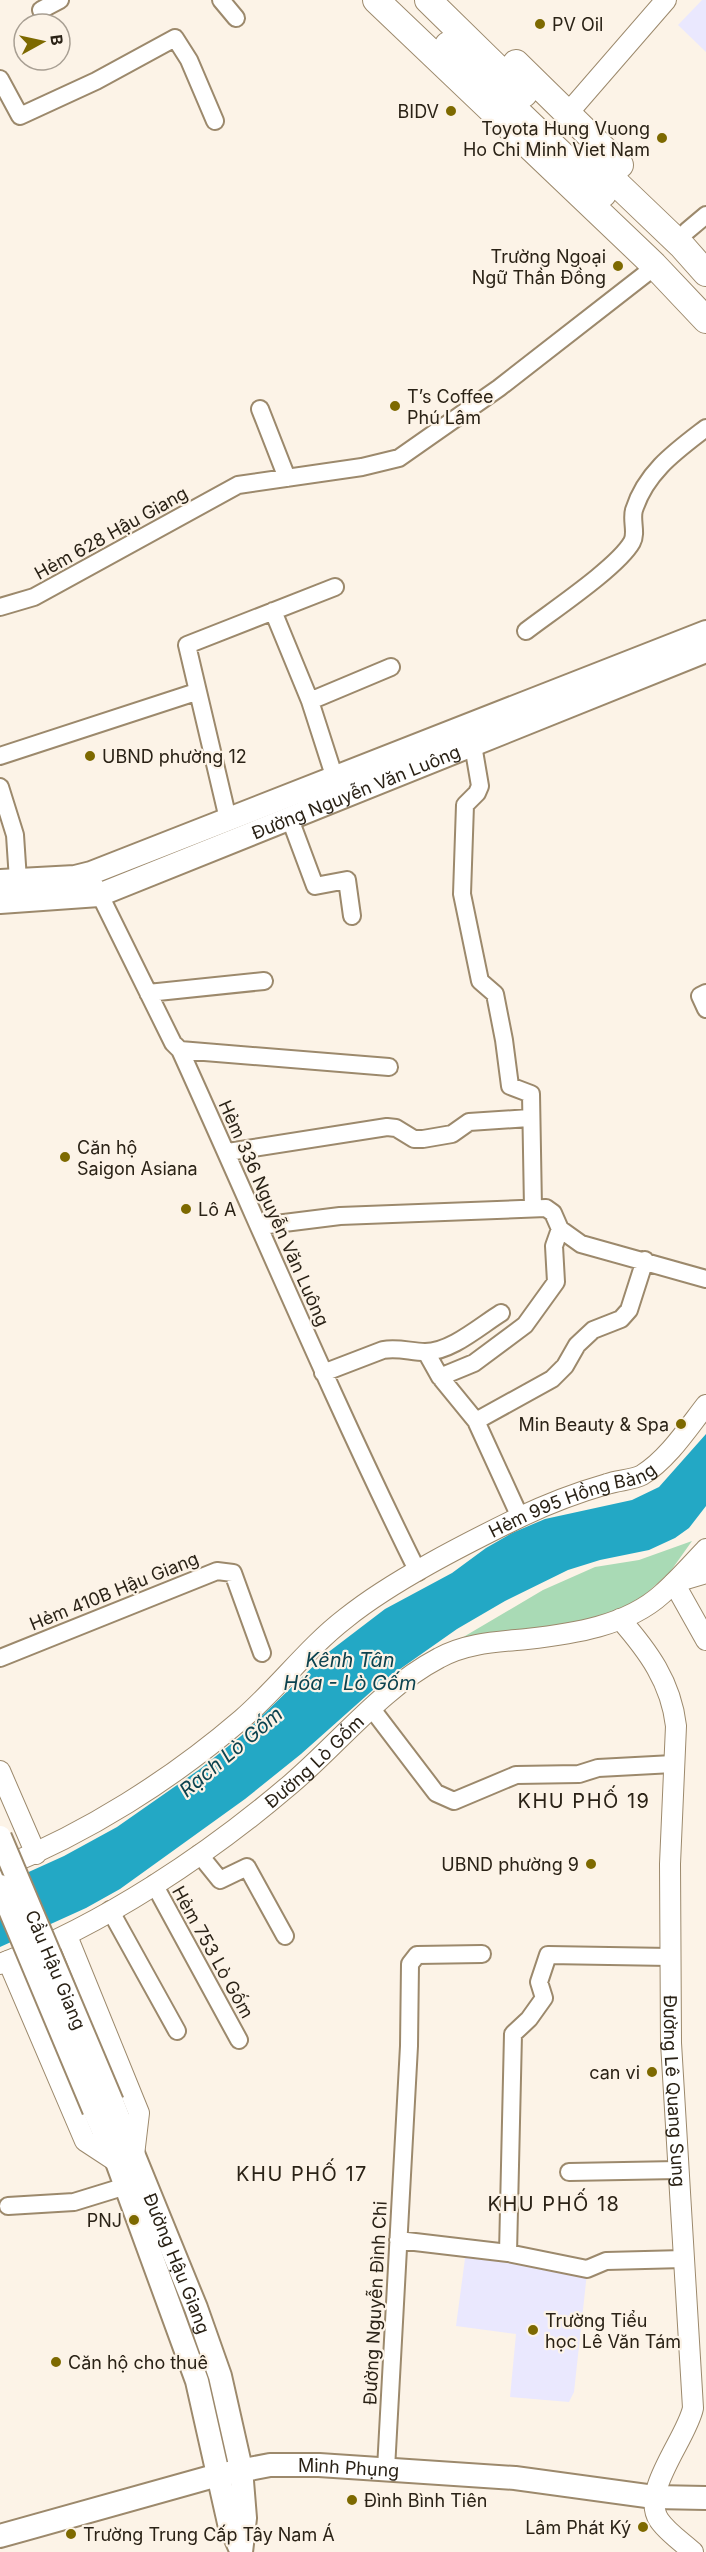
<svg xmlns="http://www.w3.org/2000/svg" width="706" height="2552" font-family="Inter,sans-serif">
<rect width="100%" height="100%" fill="#fcf3e7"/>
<path fill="#eae8fe" d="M702,0H706V52L678,25Z
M466,2251L587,2273L574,2392L569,2402L510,2397L516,2334L456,2326Z"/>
<path fill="#a9dab5" d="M692,1541L670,1572L631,1607L592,1621L443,1649L543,1590L595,1567L639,1560Z"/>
<path fill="#23a8c5" d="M706,1434V1506L689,1528L675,1538L649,1550L600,1560L568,1570L505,1601L457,1629L383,1681L301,1754L245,1799L120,1889L86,1908L0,1947V1885L64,1856L117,1827L200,1769L241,1736L326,1654L385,1609L452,1573L486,1548L512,1533L545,1519L632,1500L659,1487Z"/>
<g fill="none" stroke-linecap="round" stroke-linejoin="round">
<defs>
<path id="minor" d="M221,0L236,18
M41,10L60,0
M0,79L20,116L96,81L175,38L189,60L215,121
M687,231L706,215
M260,409L287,478
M0,607L34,597L238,485L362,467L399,458L499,388L648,272L654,265
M273,611L310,701L338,788
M526,631C552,611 618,567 632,542C637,533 631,520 634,510C646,472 676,451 706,428
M310,701L391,667
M473,745L480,786L477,793L465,805L462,894L480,981L495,994L504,1040L510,1086L531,1094L533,1208
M0,756L196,692
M0,787L15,835L18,880
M228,819L187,645L335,587
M290,819L315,886L347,880L352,916
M95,885L173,1043L180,1050C259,1224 333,1401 418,1572
M148,993L264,981
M706,993L700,996L706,1009
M180,1050L389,1067
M228,1152L387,1127L396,1128L414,1139H423L452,1134L469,1122L529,1118
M260,1226L340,1216L546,1208L553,1213L560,1229L581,1244L706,1279
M426,1352L440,1377L476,1421L520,1517
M323,1373L383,1350C398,1347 411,1352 425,1352C451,1352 480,1326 501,1313
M440,1377L474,1363L525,1325L556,1282L554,1246L560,1229
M476,1421L552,1379L565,1366L577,1345L593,1330L621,1319L629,1310L645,1260
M0,1658L217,1571L233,1573L262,1653
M372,1709L436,1793L454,1801L516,1775L579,1774L598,1768L673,1764
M199,1854L220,1880L247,1867L285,1936
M154,1884L239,2040
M110,1910L177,2031
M569,2172L678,2170
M8,2206L74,2202L126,2186
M398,2240L508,2253L587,2269L606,2261L684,2259
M508,2253L513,2034L529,2019L544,1998L539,1982L548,1955L670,1957
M386,2469L409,2046L410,1964L417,1955L482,1954"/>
<g id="tertiary">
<path d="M568,113L666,0"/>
<path d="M676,1582L706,1573"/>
<path d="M674,1583L706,1640"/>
<path id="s1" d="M620,1619C648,1651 671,1682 676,1726L670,1864L671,2043L693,2408C687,2438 640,2491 659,2520C667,2532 682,2542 693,2552"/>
<path d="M0,1771L36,1854"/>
<path id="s2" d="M0,1868C87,1833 171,1780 242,1719C279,1687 307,1648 346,1618C392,1581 465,1544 518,1518C545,1505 579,1492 607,1484C618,1480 633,1480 642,1475C668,1459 688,1428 706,1405"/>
<path d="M67,1936L139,2113L134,2155"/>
<path d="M8,1961L85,2141L117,2162"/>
<path id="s3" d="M0,1964C103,1925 208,1855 291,1784C340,1742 382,1688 439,1658C466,1643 496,1642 527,1639C572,1634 627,1626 662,1594C678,1580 692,1564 706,1549"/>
</g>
<g id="secondary">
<path d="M0,881L75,877L91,873L706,632"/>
<path id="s4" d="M0,902L99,895L706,651"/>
<path id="s5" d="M112,2102L196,2308L220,2376L241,2469L245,2518L241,2552"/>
<path d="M94,2110L117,2162L197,2381L229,2523L240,2548"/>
<path id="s6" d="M0,2536L218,2475L270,2465H319L515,2478L654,2497L706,2498"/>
</g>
<path id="primary" d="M376,0L654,265L706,320
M428,0L524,94
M448,45L603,194
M516,63L620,165
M591,159L682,246L706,273"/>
</defs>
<use href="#minor" stroke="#9c896c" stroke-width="20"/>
<use href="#tertiary" stroke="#9c896c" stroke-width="22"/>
<use href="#secondary" stroke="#9c896c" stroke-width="26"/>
<use href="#primary" stroke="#9c896c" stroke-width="28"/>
<use href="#minor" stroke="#fff" stroke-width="16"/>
<use href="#tertiary" stroke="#fff" stroke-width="20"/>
<use href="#secondary" stroke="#fff" stroke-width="22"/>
<use href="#primary" stroke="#fff" stroke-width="26"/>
<defs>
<g id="secondary-bridge">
<path id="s7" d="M0,1837L112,2102"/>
<path d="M0,1886L94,2110"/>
</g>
</defs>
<use href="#secondary-bridge" stroke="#9c896c" stroke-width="26" stroke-linecap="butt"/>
<use href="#secondary-bridge" stroke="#fff" stroke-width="22"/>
</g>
<g fill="#7d6900" stroke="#fcf3e7" stroke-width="2">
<circle cx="540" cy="24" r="6"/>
<circle cx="451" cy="111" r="6"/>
<circle cx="662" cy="138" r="6"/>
<circle cx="618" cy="266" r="6"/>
<circle cx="395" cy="406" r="6"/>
<circle cx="90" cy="756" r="6"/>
<circle cx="65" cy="1157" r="6"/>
<circle cx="186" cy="1209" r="6"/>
<circle cx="681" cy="1424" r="6"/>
<circle cx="591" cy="1864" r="6"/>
<circle cx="652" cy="2072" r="6"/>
<circle cx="134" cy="2220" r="6"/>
<circle cx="533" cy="2330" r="6"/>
<circle cx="56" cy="2362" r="6"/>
<circle cx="352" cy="2500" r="6"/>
<circle cx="643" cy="2527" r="6"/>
<circle cx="71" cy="2534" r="6"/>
</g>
<g text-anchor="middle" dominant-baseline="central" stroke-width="4.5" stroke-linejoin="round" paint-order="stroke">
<g font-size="18" fill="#2a2216" stroke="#fcf3e7" text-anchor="start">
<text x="552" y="24">PV Oil</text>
<text x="439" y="111" text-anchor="end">BIDV</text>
<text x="650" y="128" text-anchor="end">Toyota Hung Vuong<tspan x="650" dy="21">Ho Chi Minh Viet Nam</tspan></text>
<text x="606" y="256" text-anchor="end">Trường Ngoại<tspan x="606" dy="21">Ngữ Thần Đồng</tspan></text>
<text x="407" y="396">T’s Coffee<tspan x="407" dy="21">Phú Lâm</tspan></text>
<text x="102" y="756">UBND phường 12</text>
<text x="77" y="1147">Căn hộ<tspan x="77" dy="21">Saigon Asiana</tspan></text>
<text x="198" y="1209">Lô A</text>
<text x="669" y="1424" text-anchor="end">Min Beauty &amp; Spa</text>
<text x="579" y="1864" text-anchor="end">UBND phường 9</text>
<text x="640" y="2072" text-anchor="end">can vi</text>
<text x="122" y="2220" text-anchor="end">PNJ</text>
<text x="545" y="2320">Trường Tiểu<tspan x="545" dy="21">học Lê Văn Tám</tspan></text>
<text x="68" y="2362">Căn hộ cho thuê</text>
<text x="364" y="2500">Đình Bình Tiên</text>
<text x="631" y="2527" text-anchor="end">Lâm Phát Ký</text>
<text x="83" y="2534">Trường Trung Cấp Tây Nam Á</text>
</g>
<g font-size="18" fill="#2a2216" stroke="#fcf3e7">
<text transform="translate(111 533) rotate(-29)">Hẻm 628 Hậu Giang</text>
<text stroke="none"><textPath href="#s4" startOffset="376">Đường Nguyễn Văn Luông</textPath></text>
<text transform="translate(274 1213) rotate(66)">Hẻm 336 Nguyễn Văn Luông</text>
<text stroke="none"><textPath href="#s2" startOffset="687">Hẻm 995 Hồng Bàng</textPath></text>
<text transform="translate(114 1591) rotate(-22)">Hẻm 410B Hậu Giang</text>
<text stroke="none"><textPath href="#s3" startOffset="376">Đường Lò Gốm</textPath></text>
<text transform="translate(213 1952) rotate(61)">Hẻm 753 Lò Gốm</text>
<text stroke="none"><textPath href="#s7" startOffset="144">Cầu Hậu Giang</textPath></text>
<text stroke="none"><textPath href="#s1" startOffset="488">Đường Lê Quang Sung</textPath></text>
<text stroke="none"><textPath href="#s5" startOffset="174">Đường Hậu Giang</textPath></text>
<text transform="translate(375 2303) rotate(-87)">Đường Nguyễn Đình Chi</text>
<text stroke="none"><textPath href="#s6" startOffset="358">Minh Phụng</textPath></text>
</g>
<g font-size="20" font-style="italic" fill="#0c434f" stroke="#fcf3e7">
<text x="350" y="1660">Kênh Tân<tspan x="350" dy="23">Hóa - Lò Gốm</tspan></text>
<text transform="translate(231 1752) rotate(-40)">Rạch Lò Gốm</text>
</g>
<g font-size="20" letter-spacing="1.5" fill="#2a2216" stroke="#fcf3e7">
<text x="584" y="1801">KHU PHỐ 19</text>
<text x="302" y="2174">KHU PHỐ 17</text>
<text x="554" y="2204">KHU PHỐ 18</text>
</g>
</g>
<g transform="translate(42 42) rotate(82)"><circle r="28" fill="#fcf3e7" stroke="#a89f93" stroke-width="1.5"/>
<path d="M0-4.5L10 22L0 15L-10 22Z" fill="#7d6900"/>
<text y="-9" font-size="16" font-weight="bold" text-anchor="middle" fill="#2a2216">B</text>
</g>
</svg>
